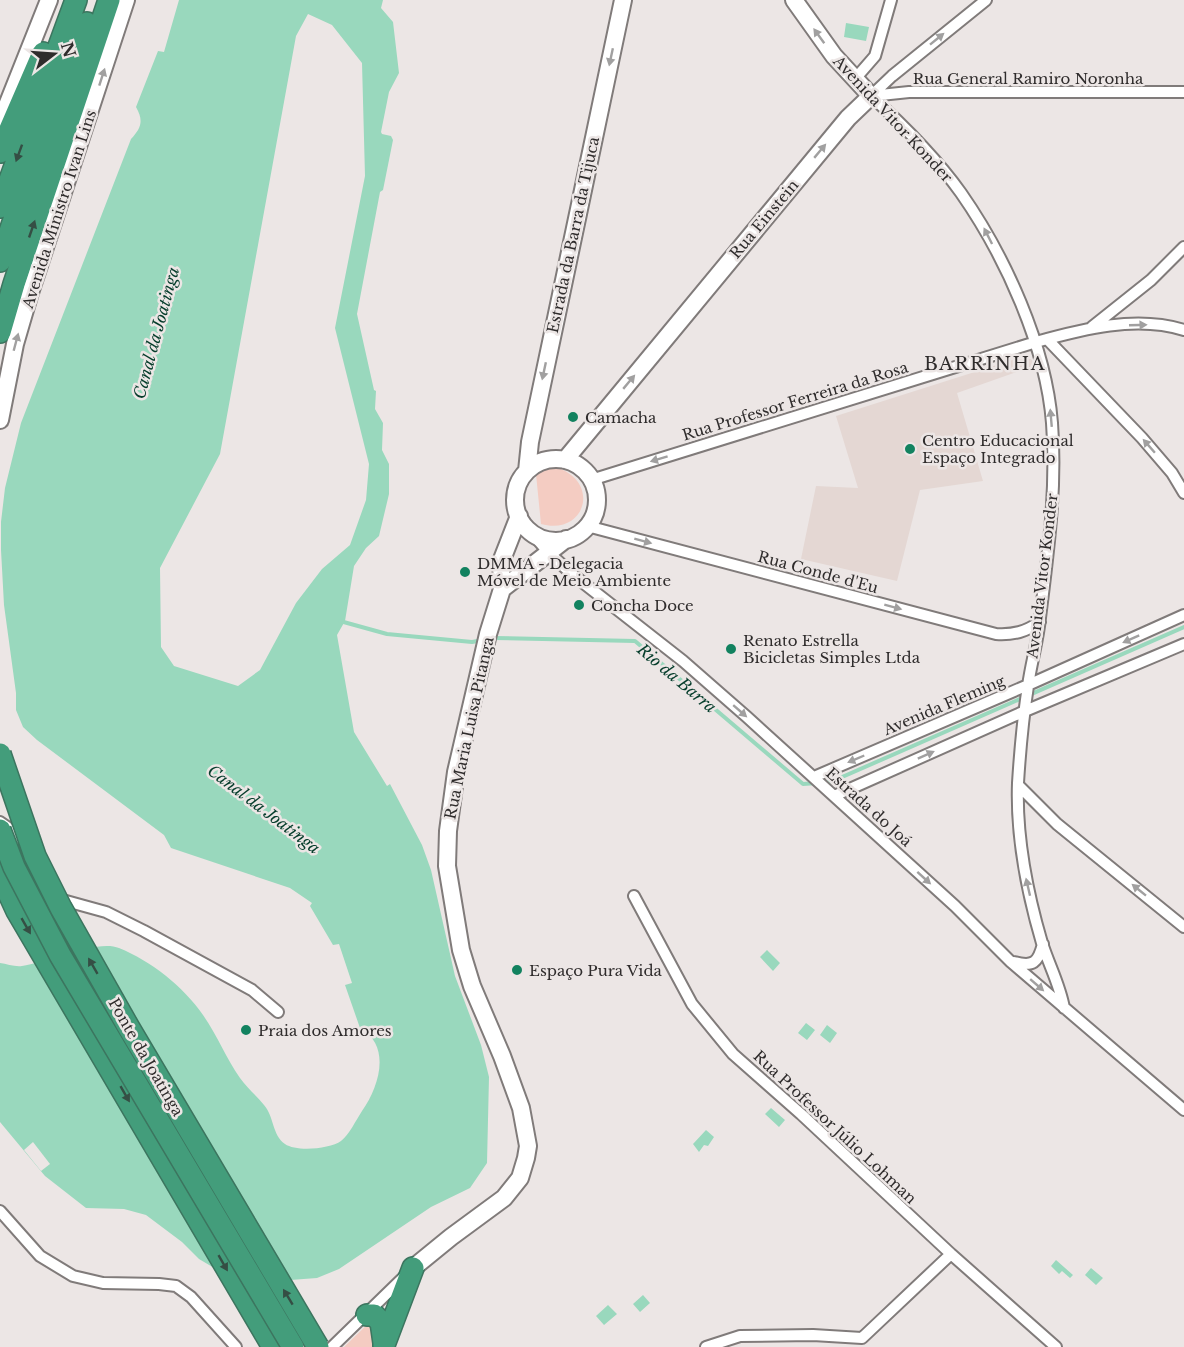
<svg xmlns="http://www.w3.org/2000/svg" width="1184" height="1347" font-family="'Libre Baskerville',serif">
<rect width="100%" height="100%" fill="#ece6e5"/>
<path fill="#e4d7d3" d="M1025,356L1032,360L1034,366L957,393L983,481L920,490L897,581L801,559L816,486L858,488L836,416Z"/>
<path fill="#f4ccc2" d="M558,468C601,483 585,536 541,524L536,474L547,469Z
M371,1321L378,1347H344Z"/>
<path fill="#99d8bd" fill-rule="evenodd" d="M179,0H383L381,8L393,22L399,73L389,92L381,132L382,134L391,136L393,140L383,190L380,192L357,314L374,390L376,391L375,409L383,423L382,450L389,464V494L379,536L366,548L354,566L345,621L337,635L354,732L387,786L390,784L422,845L431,870L455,976L481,1045L489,1077L487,1163L470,1188L431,1207L339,1269L317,1278L277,1281L244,1279L226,1275L199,1259L182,1242L146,1215L124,1209L86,1208L45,1176L0,1122V963C7,964 15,967 22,966C47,962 98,939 119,948C151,961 183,986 203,1015C217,1035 226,1058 240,1078C247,1088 256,1095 264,1105C274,1116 272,1135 285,1144C296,1152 330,1149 341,1141C349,1135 356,1120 362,1111C379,1087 392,1046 360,1028L345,985L352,983L339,944L333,945L310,906L312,903L290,888L171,848L164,835L37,740L23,727L16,710V693L4,605L1,550V522L5,488L21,423L131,139C141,128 144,121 136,107L158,51L164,52ZM308,14L332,25L362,63L365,176L335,328L369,464L366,500L350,545L322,569L296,603L260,670L238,686L174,666L161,647L160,568L220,454L296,36Z
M846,23L869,27L866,41L844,37Z
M767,950L780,963L773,971L760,957Z
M806,1023L815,1030L807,1040L798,1033Z
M827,1025L837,1033L830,1043L820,1035Z
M771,1108L785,1120L779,1127L765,1114Z
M706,1130L714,1137L708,1146L704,1145L699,1152L693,1144Z
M1056,1260L1073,1275L1070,1278L1062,1271L1059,1274L1051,1266Z
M1091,1268L1103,1278L1096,1285L1085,1275Z
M643,1295L650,1303L640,1312L633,1304Z
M608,1305L617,1314L604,1325L596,1316Z"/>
<path fill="#ece6e5" d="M33,1142L50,1164L41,1171L24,1150Z"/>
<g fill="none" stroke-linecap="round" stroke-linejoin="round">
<path stroke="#99d8bd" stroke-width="4" d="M340,621L387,634L472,642L483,640
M493,638L635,641L803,784L817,783
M824,782L833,781L1184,627"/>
<defs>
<path id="street" d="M855,79L875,56L891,0
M871,96C903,125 936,158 961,193C1005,256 1046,346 1052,423C1057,489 1048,553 1040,618C1038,641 1031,663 1028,686C1023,718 1020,751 1018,783C1016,837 1027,892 1042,943C1049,965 1060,985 1064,1008
M871,96L909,92H1184
M871,96L892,76L986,0
M1092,327L1151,280L1184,247
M1047,339L1142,438L1172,473L1184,493
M591,480L1036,342C1083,329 1136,315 1184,330
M587,526L996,634C1014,635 1025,632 1040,622
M530,531L549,553L572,574L683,661L747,717L955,906L1011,962L1184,1110
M814,777L1028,685L1184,615
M1018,785L1057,824L1184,927
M834,796L1025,711L1184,644
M0,822C23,835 29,862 33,886
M27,882L48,896L106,912L144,931L252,990L278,1012
M634,896L692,1004L733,1054L801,1114L951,1254L1056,1347
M1014,962C1033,967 1038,963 1043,944
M0,1211L40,1256L73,1276L103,1283L159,1284L176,1286L191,1297L236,1347
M332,1347L405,1276
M706,1347L740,1336L813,1335L862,1338L951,1254"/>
<path id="secondary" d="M0,123L49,0
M0,420L15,344L29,296L126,0
M515 500a41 41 0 1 1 82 0a41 41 0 1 1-82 0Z
M565,460L848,118L871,96L834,56L794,0
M527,471L530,442L623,0
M502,589L566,539
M413,1268L451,1237L504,1198L520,1178L526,1158L528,1146L521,1108L502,1056L472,986L461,950L447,866L448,831L456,772L488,634L502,589L501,562L519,516"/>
<path id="highway" d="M0,152L43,53
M0,207L76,0
M0,261L30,172L87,23
M0,332L14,284L109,0
M0,874L17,911L273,1347
M367,1315H374L381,1322L384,1343
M384,1345L413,1268"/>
</defs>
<use href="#street" stroke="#807b7a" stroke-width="14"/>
<use href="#secondary" stroke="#807b7a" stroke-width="20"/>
<use href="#highway" stroke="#3c755f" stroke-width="24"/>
<use href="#street" stroke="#fff" stroke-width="10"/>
<use href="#secondary" stroke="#fff" stroke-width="16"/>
<use href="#highway" stroke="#439d7b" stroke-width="21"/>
<defs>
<path id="highway-bridge" d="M0,754L35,856L61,908L129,1028L318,1347
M0,830L14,867L60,955L293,1347"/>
</defs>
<use href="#highway-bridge" stroke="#3c755f" stroke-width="24" stroke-linecap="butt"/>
<use href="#highway-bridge" stroke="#439d7b" stroke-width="21"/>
</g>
<defs><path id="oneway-solid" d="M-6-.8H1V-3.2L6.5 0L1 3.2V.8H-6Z" transform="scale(1.5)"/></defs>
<g fill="#a1a0a0">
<use href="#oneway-solid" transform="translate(819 36) rotate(-126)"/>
<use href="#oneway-solid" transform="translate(937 39) rotate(-39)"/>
<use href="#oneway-solid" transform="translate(611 57) rotate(102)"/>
<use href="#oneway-solid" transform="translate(102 77) rotate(-72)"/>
<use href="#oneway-solid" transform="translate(820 151) rotate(-50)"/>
<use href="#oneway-solid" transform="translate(988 236) rotate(-117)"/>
<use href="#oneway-solid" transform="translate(1138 325) rotate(-2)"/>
<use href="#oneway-solid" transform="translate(16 342) rotate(-75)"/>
<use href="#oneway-solid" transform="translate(544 371) rotate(102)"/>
<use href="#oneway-solid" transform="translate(629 382) rotate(-50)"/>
<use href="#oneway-solid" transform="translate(1051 418) rotate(-95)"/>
<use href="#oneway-solid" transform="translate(1149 446) rotate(-131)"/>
<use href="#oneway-solid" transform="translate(659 459) rotate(163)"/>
<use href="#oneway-solid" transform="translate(643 541) rotate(15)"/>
<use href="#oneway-solid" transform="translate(893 607) rotate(15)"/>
<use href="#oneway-solid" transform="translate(1131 639) rotate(156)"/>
<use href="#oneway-solid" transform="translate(740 711) rotate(41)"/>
<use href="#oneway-solid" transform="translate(926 755) rotate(-24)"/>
<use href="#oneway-solid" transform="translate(856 759) rotate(157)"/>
<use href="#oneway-solid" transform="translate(924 878) rotate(42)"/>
<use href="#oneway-solid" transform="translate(1028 887) rotate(-103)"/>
<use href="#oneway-solid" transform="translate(1139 890) rotate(-141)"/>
<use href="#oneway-solid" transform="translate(1037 985) rotate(41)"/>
</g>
<g fill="#354e44">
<use href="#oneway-solid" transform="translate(19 153) rotate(110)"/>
<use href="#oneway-solid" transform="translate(32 229) rotate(-71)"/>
<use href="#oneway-solid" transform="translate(26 926) rotate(60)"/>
<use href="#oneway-solid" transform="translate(93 966) rotate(-120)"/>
<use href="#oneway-solid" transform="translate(125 1094) rotate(60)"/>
<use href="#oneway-solid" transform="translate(223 1263) rotate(60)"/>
<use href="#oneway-solid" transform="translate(288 1297) rotate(-121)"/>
</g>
<g fill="#12825f" stroke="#ece6e5" stroke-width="2">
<circle cx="573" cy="417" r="6"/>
<circle cx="910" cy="449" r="6"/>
<circle cx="465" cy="572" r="6"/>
<circle cx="579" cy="605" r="6"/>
<circle cx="731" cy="649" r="6"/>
<circle cx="517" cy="970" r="6"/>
<circle cx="246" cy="1030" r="6"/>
</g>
<g text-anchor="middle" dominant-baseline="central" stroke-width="5" stroke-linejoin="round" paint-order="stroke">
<g font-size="15" fill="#2f2c2c" stroke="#ece6e5">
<text x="1028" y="78">Rua General Ramiro Noronha</text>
<text transform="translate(893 119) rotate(47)">Avenida Vitor Konder</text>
<text transform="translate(59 209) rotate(-72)">Avenida Ministro Ivan Lins</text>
<text transform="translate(764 219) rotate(-50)">Rua Einstein</text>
<text transform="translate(573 235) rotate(-78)">Estrada da Barra da Tijuca</text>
<text transform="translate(795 401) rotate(-17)">Rua Professor Ferreira da Rosa</text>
<text transform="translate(818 572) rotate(15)">Rua Conde d'Eu</text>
<text transform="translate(1042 576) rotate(-83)">Avenida Vitor Konder</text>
<text transform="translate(944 705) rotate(-23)">Avenida Fleming</text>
<text transform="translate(469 728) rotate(-78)">Rua Maria Luisa Pitanga</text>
<text transform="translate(869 807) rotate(42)">Estrada do Joá</text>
<text transform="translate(146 1057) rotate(60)">Ponte da Joatinga</text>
<text transform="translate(835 1127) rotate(43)">Rua Professor Júlio Lohman</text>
</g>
<g font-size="15" fill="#2f2c2c" stroke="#ece6e5" text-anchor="start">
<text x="585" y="417">Camacha</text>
<text x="922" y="440">Centro Educacional<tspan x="922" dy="17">Espaço Integrado</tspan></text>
<text x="477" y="563">DMMA - Delegacia<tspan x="477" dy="17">Móvel de Meio Ambiente</tspan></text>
<text x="591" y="605">Concha Doce</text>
<text x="743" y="640">Renato Estrella<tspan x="743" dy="17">Bicicletas Simples Ltda</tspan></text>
<text x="529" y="970">Espaço Pura Vida</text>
<text x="258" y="1030">Praia dos Amores</text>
</g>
<g font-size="16" font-style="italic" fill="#053d2b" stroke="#ece6e5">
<text transform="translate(156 333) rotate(-75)">Canal da Joatinga</text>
<text transform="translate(677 678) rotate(40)">Rio da Barra</text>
<text transform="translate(264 809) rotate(37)">Canal da Joatinga</text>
</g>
<g font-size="18" letter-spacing="1.5" fill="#2f2c2c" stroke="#ece6e5">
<text x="985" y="364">BARRINHA</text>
</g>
</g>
<g transform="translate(54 54) rotate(73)" stroke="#ece6e5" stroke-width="4.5" paint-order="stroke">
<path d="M0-4.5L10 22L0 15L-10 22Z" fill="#2f2c2c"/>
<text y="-9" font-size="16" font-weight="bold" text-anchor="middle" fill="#2f2c2c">N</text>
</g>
</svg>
